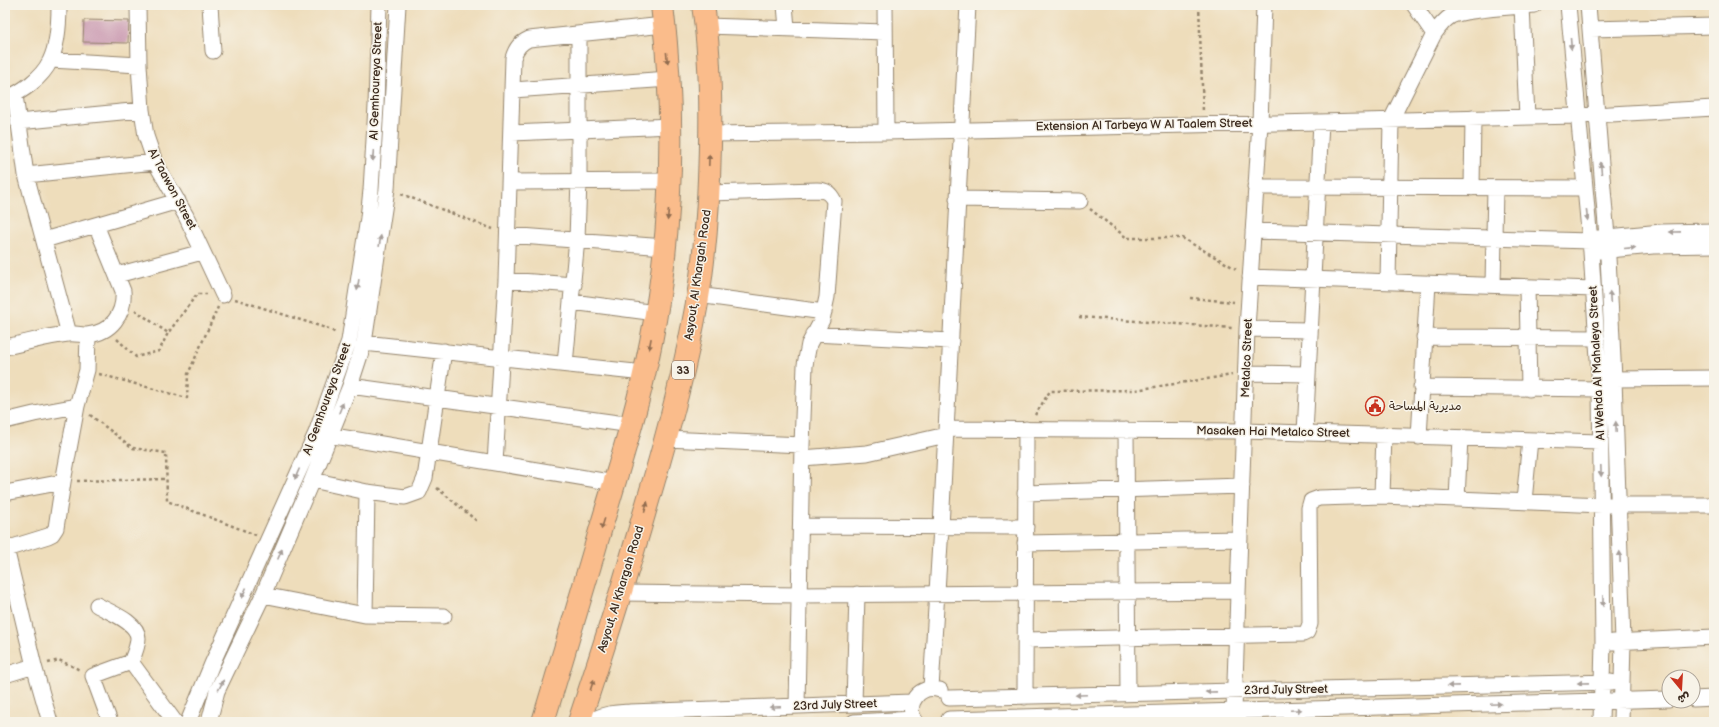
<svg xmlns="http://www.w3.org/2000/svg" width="1719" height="727" font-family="'Balsamiq Sans','Playpen Sans Arabic',sans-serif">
<rect width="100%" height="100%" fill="#f7f3e8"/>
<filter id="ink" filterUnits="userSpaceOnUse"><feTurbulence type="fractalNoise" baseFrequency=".025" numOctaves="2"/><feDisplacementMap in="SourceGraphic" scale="8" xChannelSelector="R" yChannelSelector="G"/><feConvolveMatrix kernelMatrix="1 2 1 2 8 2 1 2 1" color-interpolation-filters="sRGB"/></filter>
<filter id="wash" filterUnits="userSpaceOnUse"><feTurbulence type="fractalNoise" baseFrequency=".012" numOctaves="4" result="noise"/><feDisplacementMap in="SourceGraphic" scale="16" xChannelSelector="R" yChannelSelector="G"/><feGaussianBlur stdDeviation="0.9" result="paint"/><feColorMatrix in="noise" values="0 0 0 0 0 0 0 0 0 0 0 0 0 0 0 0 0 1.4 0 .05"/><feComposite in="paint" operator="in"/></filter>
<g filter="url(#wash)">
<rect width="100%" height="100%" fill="#edb"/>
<g id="blocks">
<path fill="#c794ae" d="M84,20L129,21L128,43L83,42Z"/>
</g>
</g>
<g filter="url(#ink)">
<use href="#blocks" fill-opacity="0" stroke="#94846c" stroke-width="1"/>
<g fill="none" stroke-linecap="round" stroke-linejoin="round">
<defs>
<path id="minor" d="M138,5L139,65L142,110L146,136L155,162L186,216L223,295
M210,5L213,51
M785,5L787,28
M885,5L886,132
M1414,5L1434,34
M1568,5L1591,252L1600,389L1603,642L1601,722
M1588,5L1607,237L1614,379L1623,641L1621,722
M1522,6L1527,117
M706,26L885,32
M1590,29L1714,26
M51,60L139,65
M513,90L669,79
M15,95L26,175L69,334
M5,99C22,92 42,78 50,61C58,45 59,23 59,5
M18,122L142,110
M512,133L671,126
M710,134L886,132L1577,116L1714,108
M26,175L155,162
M510,182L670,181
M1255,187L1584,188
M1472,188L1473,118
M708,193L817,190C826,190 830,193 834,201L827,297L822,320L809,344L805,365L802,445L797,706
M957,199L1080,201
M1253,231L1590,241
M508,235L665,247
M1597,238L1662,232L1714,231
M44,240L178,201
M1598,251L1653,246L1714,245
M117,275L202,252
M1250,277L1594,289
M506,280L574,285
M1388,282L1391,120L1434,34C1439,27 1443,21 1451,16C1465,9 1515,7 1534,5
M1493,285L1495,188
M1527,287L1529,389
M698,295L824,312
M572,302L656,313
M1247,329L1310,330
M813,334L951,341
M1424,337L1597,338
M364,343L644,373
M5,347C26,343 47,336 68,334C74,333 81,335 87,335C111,333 125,314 123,291L96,225
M565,364L577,239L579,180V34
M1246,373L1308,374
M1614,379L1714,378
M350,386L632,425
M1421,387L1600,389
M5,421L34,414L77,406
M946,429L1244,431L1600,442
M1126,430L1128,694
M1305,433L1321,122
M322,434L615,483
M1419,437L1428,283
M666,439L802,445
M802,458L867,453L946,435
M495,463L506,280L513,58C516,48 520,43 529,39L664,25
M312,480L367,492L405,497L419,492L425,478L444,351
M5,493L63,482
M1025,493L1242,486
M1382,496L1384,435
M1457,499L1460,438
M1524,501L1530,440
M801,526L1026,527
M1025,543L1240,539
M5,544L34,666L50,722
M6,549L48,536L52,534L56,528L63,482L77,406L87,370L88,335
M621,593L800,595L1238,591
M263,595L365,615L444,616
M97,605C109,612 138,622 138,638C138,646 134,655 131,662
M365,615L367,492
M1025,640L1303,634L1307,632L1310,624L1309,508L1311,501L1319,498L1382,496L1602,505H1714
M1613,642L1714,637
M131,662L175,722
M5,675L34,666
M931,688L941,527L968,5
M1025,697L1026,429
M949,698L1611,682
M1693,699L1714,698
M854,704L857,594
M1234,711L1247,329L1260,123L1264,5
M949,719L1669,699
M110,722L93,676L131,662
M188,722L212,664L316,433L349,341L368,218L371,190L376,106L379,5
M209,722L217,691L263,595L312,480L350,386L364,343L387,189L398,5
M591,722C602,713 617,713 630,712L912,702
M854,722L914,719
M916,722C903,705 920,683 940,690"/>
<path id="highway" d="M543,722C563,656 583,590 602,524C620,464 639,404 651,342C673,229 676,120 662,5
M579,722C603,650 626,577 647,504C667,437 685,371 697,303C706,251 709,198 710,145C711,98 710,51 703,5"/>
</defs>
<use href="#minor" stroke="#94846c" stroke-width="17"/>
<use href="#highway" stroke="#94846c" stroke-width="24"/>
<path stroke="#94846c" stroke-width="2.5" stroke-dasharray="3 3" stroke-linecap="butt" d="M1199,5L1203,112
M401,194L493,229
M1090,209L1127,238H1182L1236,269
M1190,298L1234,302
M235,299L329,329L336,333
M135,310L168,333
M1079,317L1233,328
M117,339L136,357L159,351L168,333L197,294H207
M99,374L187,398L188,374L218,307
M90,415L133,448L166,453L167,501L256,535
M1035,415L1050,391L1135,390L1232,375
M77,481L166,479
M437,488L478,522
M48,663L59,660L80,670"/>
<use href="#minor" stroke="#fff" stroke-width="15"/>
<use href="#highway" stroke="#fabc8b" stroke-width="22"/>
</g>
<defs><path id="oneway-solid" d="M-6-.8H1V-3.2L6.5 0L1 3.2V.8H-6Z"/></defs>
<g fill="#a79f9a">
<use href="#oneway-solid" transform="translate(1571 44) rotate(85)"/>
<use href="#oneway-solid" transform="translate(373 156) rotate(94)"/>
<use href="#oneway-solid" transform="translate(1601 168) rotate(-95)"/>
<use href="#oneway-solid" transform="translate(1587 215) rotate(84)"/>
<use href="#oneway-solid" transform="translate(1675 232) rotate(179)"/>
<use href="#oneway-solid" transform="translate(380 241) rotate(-81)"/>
<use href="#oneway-solid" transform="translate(1630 248) rotate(-5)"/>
<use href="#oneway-solid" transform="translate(358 285) rotate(99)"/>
<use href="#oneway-solid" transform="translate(1610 297) rotate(-93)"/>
<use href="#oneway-solid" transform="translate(341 408) rotate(-68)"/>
<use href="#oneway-solid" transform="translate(1616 427) rotate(-92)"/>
<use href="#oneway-solid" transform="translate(1601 471) rotate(88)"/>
<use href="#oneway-solid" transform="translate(297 474) rotate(114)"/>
<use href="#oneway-solid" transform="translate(280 554) rotate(-67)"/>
<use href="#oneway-solid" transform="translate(1620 557) rotate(-92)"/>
<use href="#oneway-solid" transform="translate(244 593) rotate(114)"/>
<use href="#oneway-solid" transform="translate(1603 601) rotate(90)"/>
<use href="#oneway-solid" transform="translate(1583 683) rotate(179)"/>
<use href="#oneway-solid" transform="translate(221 685) rotate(-63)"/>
<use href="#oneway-solid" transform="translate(1453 686) rotate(179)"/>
<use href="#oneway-solid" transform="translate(1211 692) rotate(179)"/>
<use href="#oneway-solid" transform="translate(1081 695) rotate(178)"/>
<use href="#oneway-solid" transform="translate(1496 704) rotate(-2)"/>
<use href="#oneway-solid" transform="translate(775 707) rotate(178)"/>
<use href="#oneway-solid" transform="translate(1296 710) rotate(-2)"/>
</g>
<g fill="#916c4f">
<use href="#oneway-solid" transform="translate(667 58) rotate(84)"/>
<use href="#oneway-solid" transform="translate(709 160) rotate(-88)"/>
<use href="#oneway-solid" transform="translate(668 215) rotate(95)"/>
<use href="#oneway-solid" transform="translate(650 344) rotate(101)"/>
<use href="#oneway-solid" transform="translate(646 507) rotate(-74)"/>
<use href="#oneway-solid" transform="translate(603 524) rotate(107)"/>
<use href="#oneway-solid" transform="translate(592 685) rotate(-72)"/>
</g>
</g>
<defs>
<symbol id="civic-ring" viewBox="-11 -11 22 22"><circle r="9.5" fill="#f7f3e8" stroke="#c8321e" stroke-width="1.5"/><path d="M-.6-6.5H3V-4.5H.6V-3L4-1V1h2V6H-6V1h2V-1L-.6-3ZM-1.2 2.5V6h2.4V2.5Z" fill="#c8321e"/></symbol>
</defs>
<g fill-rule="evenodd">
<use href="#civic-ring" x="1364" y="395" width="22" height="22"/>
</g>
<g text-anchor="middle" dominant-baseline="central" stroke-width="3" stroke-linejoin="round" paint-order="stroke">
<rect fill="#f7f3e8" stroke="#73665b" stroke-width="1" x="672" y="361" width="22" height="18" rx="3"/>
<g font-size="11" font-weight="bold" fill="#3b2a1e">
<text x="683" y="370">33</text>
</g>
<g font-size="12" fill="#3b2a1e" stroke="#f7f3e8">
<text transform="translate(376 81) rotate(-88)">Al Gemhoureya Street</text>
<text transform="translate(1144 125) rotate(-1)">Extension Al Tarbeya W Al Taalem Street</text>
<text transform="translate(172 189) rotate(62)">Al Taawon Street</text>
<text transform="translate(698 275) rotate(-82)">Asyout, Al Khargah Road</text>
<text transform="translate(1247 358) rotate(-88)">Metalco Street</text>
<text transform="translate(1597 363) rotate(-93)">Al Wehda Al Mahaleya Street</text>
<text transform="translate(327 399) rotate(-70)">Al Gemhoureya Street</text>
<text transform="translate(1273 432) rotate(1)">Masaken Hai Metalco Street</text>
<text transform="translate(621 589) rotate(-73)">Asyout, Al Khargah Road</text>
<text transform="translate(1286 690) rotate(-1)">23rd July Street</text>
<text transform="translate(835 705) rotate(-2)">23rd July Street</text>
</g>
<g font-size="12" fill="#3b2a1e" stroke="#f7f3e8" text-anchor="start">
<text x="1389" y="406">مديرية المساحة</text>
</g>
</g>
<rect width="1719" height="727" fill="none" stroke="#f7f3e8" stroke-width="20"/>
<g transform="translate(1681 689) rotate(162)"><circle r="19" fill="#f7f3e8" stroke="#aca397"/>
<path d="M0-3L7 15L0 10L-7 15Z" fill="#c8321e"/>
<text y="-6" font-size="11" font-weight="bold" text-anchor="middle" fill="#3b2a1e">ش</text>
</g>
</svg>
